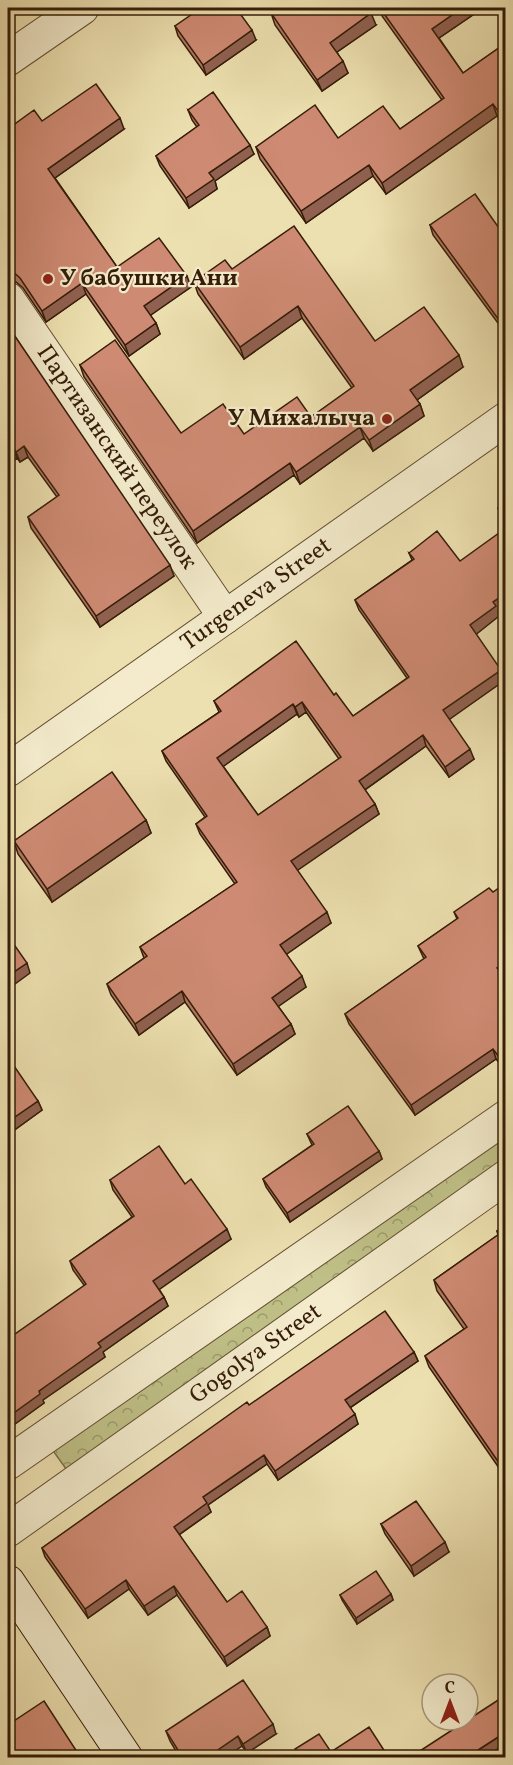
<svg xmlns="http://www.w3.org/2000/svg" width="513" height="1765" font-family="Vollkorn,serif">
<defs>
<pattern id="park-crowns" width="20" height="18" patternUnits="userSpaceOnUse" patternTransform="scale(1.5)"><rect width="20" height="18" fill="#bfc087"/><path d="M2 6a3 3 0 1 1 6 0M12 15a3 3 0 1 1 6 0" fill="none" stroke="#9c9b6c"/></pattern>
</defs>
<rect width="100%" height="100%" fill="#ede0b0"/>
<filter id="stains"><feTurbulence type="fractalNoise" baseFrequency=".00333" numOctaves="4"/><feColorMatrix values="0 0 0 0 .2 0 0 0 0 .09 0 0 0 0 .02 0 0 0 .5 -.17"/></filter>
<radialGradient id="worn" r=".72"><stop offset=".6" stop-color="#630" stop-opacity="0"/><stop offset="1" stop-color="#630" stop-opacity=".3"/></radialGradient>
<path fill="url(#park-crowns)" stroke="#7a6e48" stroke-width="1.5" d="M505,1130V1165L69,1473L51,1448Z"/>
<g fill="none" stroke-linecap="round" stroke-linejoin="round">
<defs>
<g id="street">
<path d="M8,59L82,8"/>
<path id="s1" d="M8,299L225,617"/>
<path id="s2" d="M8,770L506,419"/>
<path d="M8,1463L506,1117"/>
<path id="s3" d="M8,1530L506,1177"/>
</g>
<path id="secondary" d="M8,1582L126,1758"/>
</defs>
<use href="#street" stroke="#634e32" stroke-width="35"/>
<use href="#secondary" stroke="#351d08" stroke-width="35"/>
<use href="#street" stroke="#f3ebcc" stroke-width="33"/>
<use href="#secondary" stroke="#f3ebcc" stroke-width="33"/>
</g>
<path fill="#b17763" stroke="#351d08" stroke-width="1.5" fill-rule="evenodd" d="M379,8H483L439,38L463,73L506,43V127L497,116L386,194L373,176L306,223L260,159L256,147L338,138L400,129L442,100L382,16Z
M271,13L376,25L337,52L348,73L322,91L275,25Z
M175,26L256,40L206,75L178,36Z
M188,110L254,154L215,181L217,189L189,208L160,166L156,156L197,127L192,120Z
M42,121L124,129L55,178L117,267L191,287L150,315L156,323L160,334L129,356L86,294L46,322L23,288L16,282L8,280V129Z
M430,225L506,238V334L433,235Z
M232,269L375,341L463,367L417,400L420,404L424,416L373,451L364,438L300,484L294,475L197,543L84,377L80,365L181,433L244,434L311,417L352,388L302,318L244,359L198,294L194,282Z
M8,326L174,576L100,627L31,528L28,517L57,497L28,457L20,462L17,458L8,465V410L11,407L8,402Z
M506,503V524L502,519L498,508Z
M409,553L498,611L499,616L476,634L505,680L449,719L474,759L449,777L426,746L365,790L375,804L379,814L297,870L331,923L286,954L306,987L278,1006L291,1024L295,1034L237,1075L185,1002L139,1035L111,995L107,984L144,958L140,947L235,884L200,834L196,824L205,817L166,761L162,751L219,712L214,701L334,695L353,716L407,678L359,610L355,600L412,560ZM306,712L339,759L258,815L223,766L297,714L299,717Z
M146,820L151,833L52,902L18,854L14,841Z
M454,912L506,979V1071L496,1059L415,1115L349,1024L345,1014L424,959L418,946L457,919Z
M8,1066L38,1101L42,1110L13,1131L8,1124Z
M307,1134L379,1151L382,1159L290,1222L266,1187L263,1179L312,1145Z
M110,1180L185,1184L231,1239L159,1289L164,1297L168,1306L103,1352L105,1357L43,1400L44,1403L8,1429L84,1285L73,1270L70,1261L132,1217L113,1190Z
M506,1225V1478L429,1367L425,1356L464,1329L437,1291L434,1280L498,1235L497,1231Z
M414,1352L418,1361L350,1408L358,1424L278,1480L267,1464L208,1505L211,1512L179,1535L227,1602L267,1627L270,1636L227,1666L177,1595L148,1615L129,1589L88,1618L45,1557L42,1548L249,1405Z
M381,1524L449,1552L414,1576L385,1534Z
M391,1594L393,1600L357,1624L342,1600L340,1595Z
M166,1731L276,1734L247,1753L242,1746L224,1758H180L170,1741Z"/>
<path fill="#906150" stroke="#351d08" stroke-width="1.5" d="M462,8H483L436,40L432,29Z
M371,13L376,25L334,54L330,43Z
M252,30L256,40L206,75L203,65Z
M343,61L348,73L322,91L317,80Z
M493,104L497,116L386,194L382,183Z
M120,118L124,129L52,180L48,169Z
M250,145L254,154L215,181L217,189L189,208L186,198L209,173Z
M369,165L373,176L306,223L301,211Z
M187,276L191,287L148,317L144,306Z
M82,283L86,294L46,322L42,311Z
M298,306L302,318L244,359L240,347Z
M156,323L160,334L129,356L125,345Z
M459,355L463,367L414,402L410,390Z
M420,404L424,416L373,451L369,440Z
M360,427L364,438L300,484L296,472Z
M24,446L28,457L20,462L16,452Z
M13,447L17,458L8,465V451Z
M290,463L294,475L197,543L193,531Z
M170,565L174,576L100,627L96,616Z
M506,593V606L498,611L499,616L474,636L470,625L493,602Z
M501,670L505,680L447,721L443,710Z
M302,702L306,712L299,717L295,707Z
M293,704L297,714L221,768L217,758Z
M423,735L426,746L363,791L359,781Z
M470,749L474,759L449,777L445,767Z
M375,804L379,814L295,872L291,861Z
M146,820L151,833L52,902L47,889Z
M327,912L331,923L284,956L280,945Z
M506,962V974L501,978L497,968Z
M27,963L30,973L8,989V976Z
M302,976L306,987L276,1008L272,998Z
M182,991L185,1002L139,1035L135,1024Z
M291,1024L295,1034L237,1075L233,1064Z
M493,1049L496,1059L415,1115L411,1105Z
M506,1059V1071H505L502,1061Z
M38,1101L42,1110L13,1131L9,1121Z
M379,1151L382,1159L290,1222L287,1213Z
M227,1229L231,1239L157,1291L153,1281Z
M164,1297L168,1306L103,1352L105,1357L43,1400L44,1403L8,1429V1417L98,1343Z
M506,1315V1328L500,1319Z
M414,1352L418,1361L348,1409L345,1400Z
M355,1414L358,1424L278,1480L275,1471Z
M264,1455L267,1464L208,1505L211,1512L177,1536L174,1527L203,1497Z
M445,1542L449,1552L414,1576L411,1566Z
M126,1580L129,1589L88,1618L85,1609Z
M174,1586L177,1595L148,1615L144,1606Z
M391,1594L393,1600L357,1624L356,1618Z
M267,1627L270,1636L227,1666L224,1657Z
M273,1724L276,1734L247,1753L243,1744Z
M506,1732V1743L484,1758L478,1750Z
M238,1736L242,1746L224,1758H206Z"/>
<path fill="#ce8a73" stroke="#351d08" stroke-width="1.5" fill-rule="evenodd" d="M201,8H236L252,30L203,65L175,26Z
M279,8H367L371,13L330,43L343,61L317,80L271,13Z
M380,8H462L432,29L463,73L506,43V122L493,104L382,183L369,165L301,211L256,147L315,105L338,138L383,106L400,129L444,98Z
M96,84L120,118L48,169L117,267L159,238L187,276L144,306L156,323L125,345L82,283L42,311L20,278L12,271L8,270V129L34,110L42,121Z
M213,92L250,145L209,173L214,179L186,198L156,156L199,125L188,110Z
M475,194L506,238V326L504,327L430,225Z
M294,226L375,341L424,307L459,355L410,390L420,404L369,440L360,427L296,472L290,463L193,531L80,365L115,340L181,433L223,404L244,434L297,397L311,417L354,386L298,306L240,347L194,282L225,260L232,269Z
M8,326L170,565L96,616L28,517L59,495L24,446L16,452L13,447L8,451V410L14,405L8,397Z
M506,503V519L498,508Z
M506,528V593L493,602L496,606L470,625L501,670L443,710L470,749L445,767L423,735L359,781L375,804L291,861L327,912L280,945L302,976L272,998L291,1024L233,1064L182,991L135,1024L107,984L147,956L140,947L237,882L196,824L207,816L162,751L221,711L214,701L296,641L334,695L336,693L353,716L409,677L355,600L414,559L409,553L437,531L460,561ZM302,702L341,757L258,815L217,758L293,704L295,707Z
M112,772L146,820L47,889L14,841Z
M506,883V962L497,968L506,979V1059L502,1061L493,1049L411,1105L345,1014L426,957L418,946L458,918L454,912L489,888L493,892Z
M8,936L27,963L8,976Z
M12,1063L38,1101L9,1121L8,1119V1066Z
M348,1106L379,1151L287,1213L263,1179L314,1144L307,1134Z
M159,1146L185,1184L191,1179L227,1229L153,1281L164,1297L98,1343L101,1347L39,1391L40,1394L8,1417V1339L86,1284L70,1261L134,1216L110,1180Z
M506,1225V1315L500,1319L506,1326V1473L425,1356L467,1327L434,1280L499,1234L497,1231Z
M385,1311L414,1352L345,1400L355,1414L275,1471L264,1455L203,1497L207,1503L174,1527L227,1602L242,1591L267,1627L224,1657L174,1586L144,1606L126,1580L85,1609L42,1548L247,1402L249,1405Z
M416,1501L445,1542L411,1566L381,1524Z
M376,1571L391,1594L356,1618L340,1595Z
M243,1680L273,1724L243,1744L238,1736L206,1758H183L166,1731Z
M506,1695V1732L478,1750L483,1758H409Z
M44,1701L81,1758H8V1725Z
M369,1727L389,1758H301L295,1749L319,1734L331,1752Z"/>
<g fill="#8f2418" stroke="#f3ebcc" stroke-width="2">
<circle cx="48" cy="279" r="6"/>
<circle cx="387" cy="419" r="6"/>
</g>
<g text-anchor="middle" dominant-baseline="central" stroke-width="4.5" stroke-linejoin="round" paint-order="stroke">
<g font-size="24" font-weight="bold" fill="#351d08" stroke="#f3ebcc" text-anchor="start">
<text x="60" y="279">У бабушки Ани</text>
<text x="375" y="419" text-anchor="end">У Михалыча</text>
</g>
<g font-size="24" fill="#351d08" stroke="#f3ebcc">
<text stroke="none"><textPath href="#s1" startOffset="192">Партизанский переулок</textPath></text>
<text stroke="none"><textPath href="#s2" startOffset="304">Turgeneva Street</textPath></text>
<text stroke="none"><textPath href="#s3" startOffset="304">Gogolya Street</textPath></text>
</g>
</g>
<rect width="513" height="1765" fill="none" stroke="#ede0b0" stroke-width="30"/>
<rect x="9" y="9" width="495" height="1747" fill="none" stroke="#351d08" stroke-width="3"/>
<rect x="15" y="15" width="483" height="1735" fill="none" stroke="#351d08" stroke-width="1.5"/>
<g transform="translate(450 1702)"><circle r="28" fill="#f3ebcc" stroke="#a7997e" stroke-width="1.5"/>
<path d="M0-4.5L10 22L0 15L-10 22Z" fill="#8f2418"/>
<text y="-9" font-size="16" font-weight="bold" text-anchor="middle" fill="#351d08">С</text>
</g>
<rect width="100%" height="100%" filter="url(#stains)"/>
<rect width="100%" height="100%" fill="url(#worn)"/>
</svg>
